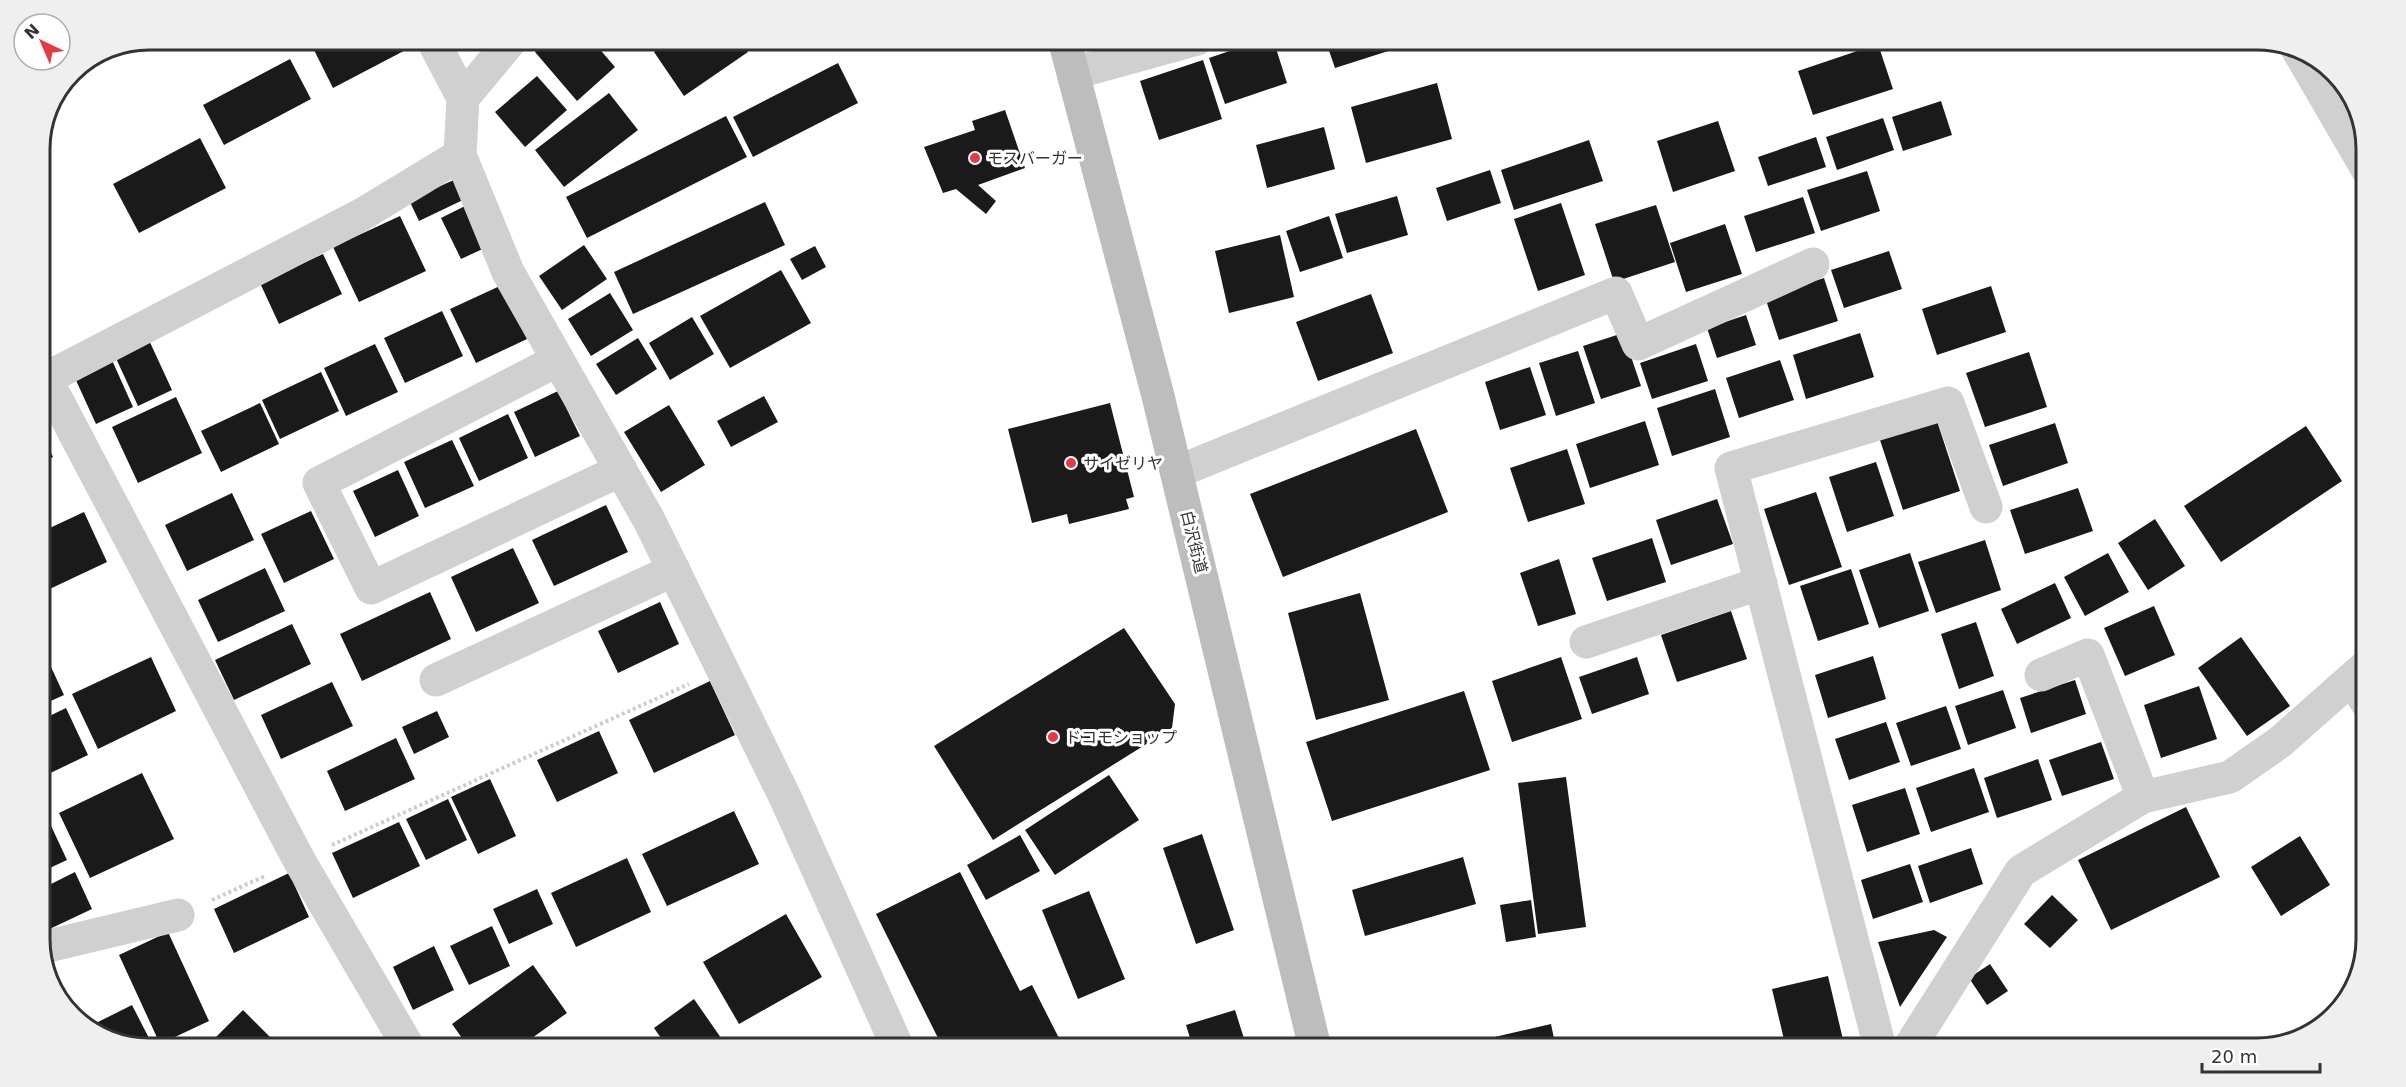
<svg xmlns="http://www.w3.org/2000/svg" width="2406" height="1087" font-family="'DejaVu Sans','Noto Sans JP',sans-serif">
<rect width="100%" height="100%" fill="#fff"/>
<path fill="#1a1a1a" d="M326,39H417L419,43L333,88L312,46Z
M550,39H591L615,67L577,101L535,52Z
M608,39H630L616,49Z
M672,39H739L748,52L684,96L654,52Z
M1265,39H1273L1287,83L1225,104L1209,58Z
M1325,39H1401L1404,46L1335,68Z
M1878,44L1893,89L1813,115L1798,71Z
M290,59L311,99L224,145L203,105Z
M1203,60L1222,119L1159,140L1140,81Z
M838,63L858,103L753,157L733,117Z
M537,76L567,110L525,147L495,112Z
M1437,83L1452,139L1366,163L1351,107Z
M609,93L638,130L564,187L535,150Z
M1941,101L1952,135L1903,151L1892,117Z
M1005,110L1025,168L978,185L996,201L986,214L956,189L943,193L924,147L975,130L972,121Z
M726,116L747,157L587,238L566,197Z
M1883,118L1894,150L1837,170L1826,137Z
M1718,121L1735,171L1673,192L1657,141Z
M1324,127L1335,169L1267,188L1256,145Z
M1816,137L1826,167L1768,186L1758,157Z
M200,138L226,188L139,233L113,184Z
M1589,140L1603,181L1514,210L1501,170Z
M1490,170L1501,203L1447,221L1436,188Z
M1867,171L1880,211L1821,231L1807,190Z
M456,179L465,199L419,221L409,200Z
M1397,196L1408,235L1347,253L1335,214Z
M1803,197L1815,233L1756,252L1744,216Z
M765,202L785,245L633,314L614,272Z
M1561,203L1585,275L1538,291L1514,219Z
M467,205L487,247L461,259L441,218Z
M1656,205L1675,262L1614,282L1595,224Z
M400,216L426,271L359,302L333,247Z
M1329,216L1343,258L1300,272L1286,231Z
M1725,224L1742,274L1686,292L1670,243Z
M1280,235L1294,297L1229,313L1215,251Z
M584,245L607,279L562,310L539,276Z
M815,246L826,267L802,280L790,259Z
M1889,251L1902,289L1844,308L1831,270Z
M323,254L342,294L279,324L260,283Z
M781,270L811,323L730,368L700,316Z
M1824,278L1838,321L1779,340L1765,297Z
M502,285L527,339L476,363L450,309Z
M1991,286L2006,332L1937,355L1922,309Z
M610,293L633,330L591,356L568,319Z
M1371,294L1393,353L1318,381L1296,322Z
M442,311L463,356L405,383L384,338Z
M1746,315L1756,345L1717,358L1707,328Z
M692,317L714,354L670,380L649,343Z
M1623,333L1641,386L1601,399L1583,346Z
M1860,333L1874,377L1806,399L1793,355Z
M148,338L172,390L138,406L114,354Z
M638,338L657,369L616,395L596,364Z
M375,344L398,392L346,416L324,368Z
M1696,344L1708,381L1652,399L1640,363Z
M1578,351L1595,403L1556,416L1539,363Z
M2029,352L2047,407L1985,427L1966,373Z
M111,358L133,407L96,424L74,376Z
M1780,360L1794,400L1739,418L1726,378Z
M1530,367L1546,415L1500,430L1485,382Z
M321,372L339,411L280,439L262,400Z
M1715,389L1730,437L1672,456L1657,408Z
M558,391L580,436L535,457L514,412Z
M764,396L778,422L731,447L717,421Z
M176,397L202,453L138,483L112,427Z
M260,403L279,444L221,472L201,431Z
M1110,403L1134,497L1126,499L1129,509L1069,524L1067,514L1032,523L1008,429Z
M669,405L705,465L661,492L624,432Z
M508,414L528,458L479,481L459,438Z
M1645,421L1659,465L1590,488L1576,444Z
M1937,421L1960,491L1903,510L1880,440Z
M2055,423L2068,463L2003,486L1989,445Z
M2306,426L2342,481L2221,562L2184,506Z
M39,427L53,457L39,464Z
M1416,429L1448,512L1283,577L1250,494Z
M452,440L474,486L425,508L404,462Z
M1567,449L1585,504L1528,522L1510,468Z
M1876,462L1894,516L1847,532L1829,477Z
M398,470L419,516L375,537L353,491Z
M2078,488L2093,531L2025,554L2010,510Z
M1816,492L1842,567L1789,585L1764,509Z
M232,493L254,540L187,571L165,525Z
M1717,499L1733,544L1671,565L1656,520Z
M606,505L628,552L554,586L532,540Z
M311,511L334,559L284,583L261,534Z
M84,512L107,562L39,594V533Z
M2155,519L2185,566L2148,590L2118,543Z
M1652,538L1666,582L1607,601L1592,558Z
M1985,540L2001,590L1936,613L1918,562Z
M513,548L539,603L476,632L451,577Z
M1910,553L1929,611L1879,628L1859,570Z
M2108,553L2129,592L2085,616L2064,577Z
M1559,559L1576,614L1538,626L1520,573Z
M265,568L285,611L218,642L198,600Z
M1851,569L1869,624L1818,641L1800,586Z
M2055,583L2071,618L2017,644L2001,609Z
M430,592L451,639L362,681L340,634Z
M1360,593L1389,700L1316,720L1288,613Z
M660,602L679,644L618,673L598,631Z
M2154,606L2175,655L2125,676L2104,628Z
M1731,611L1747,659L1677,682L1661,635Z
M1976,622L1994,676L1959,689L1941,634Z
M292,624L311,664L234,700L215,660Z
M1124,628L1175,704L1172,728L993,840L934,746Z
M2241,637L2290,706L2247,736L2198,668Z
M45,654L64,695L44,704L39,694V656Z
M1873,656L1886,699L1828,718L1815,675Z
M151,657L176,711L98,749L72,694Z
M1561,657L1582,719L1512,742L1492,681Z
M1637,657L1649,694L1592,714L1579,677Z
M2075,680L2086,714L2031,733L2020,698Z
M710,681L735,735L654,773L629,720Z
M332,682L353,726L281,759L261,715Z
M2199,686L2217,739L2161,758L2144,705Z
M2003,690L2016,728L1968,745L1955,706Z
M1464,691L1490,770L1332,821L1306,742Z
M1946,706L1961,749L1911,766L1896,723Z
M66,708L88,755L40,778L39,721Z
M437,711L449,737L414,754L402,727Z
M1886,722L1900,762L1849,780L1835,739Z
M599,731L618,773L557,802L537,760Z
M396,738L415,779L345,811L327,771Z
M2101,742L2114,779L2062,796L2049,760Z
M2038,759L2052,800L1997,818L1984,778Z
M1974,768L1989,812L1931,832L1916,788Z
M142,773L174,839L90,878L59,813Z
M1109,775L1139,820L1055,875L1025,830Z
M1566,777L1586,927L1538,934L1518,783Z
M490,779L516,836L478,854L451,797Z
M1905,788L1920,834L1867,852L1852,805Z
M448,799L467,840L426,860L406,819Z
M2186,807L2220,877L2111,930L2078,860Z
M734,811L759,864L667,906L642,854Z
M46,815L67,860L39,873V818Z
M399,822L420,866L353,898L332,853Z
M1202,834L1234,930L1196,944L1163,848Z
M1020,835L1040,871L986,900L967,865Z
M2300,836L2330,885L2281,916L2251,867Z
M1971,848L1983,884L1930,903L1918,866Z
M1463,857L1476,904L1365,936L1352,890Z
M627,858L651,912L576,947L551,893Z
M1910,864L1923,902L1873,919L1861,880Z
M75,872L92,909L39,934V890Z
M960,872L1020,991L1032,985L1064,1048H943L876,914Z
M289,873L309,917L234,953L214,909Z
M537,889L553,924L509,944L493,909Z
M1089,891L1125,979L1078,999L1042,910Z
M2052,895L2078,920L2050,948L2024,924Z
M1531,900L1536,937L1506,942L1500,905Z
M786,914L822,977L739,1024L703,962Z
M492,926L510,966L469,985L450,946Z
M1934,930L1947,937L1900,1007L1878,942Z
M168,932L209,1021L160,1044L119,955Z
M434,946L454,990L413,1010L393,967Z
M1990,964L2008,991L1987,1005L1969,978Z
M533,965L567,1013L518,1048H469L452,1024Z
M1828,976L1845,1048H1786L1772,989Z
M694,999L728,1048H668L654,1028Z
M132,1005L152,1044L145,1047L106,1040L90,1026Z
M243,1010L281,1048H205Z
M1235,1010L1247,1048H1193L1186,1025Z
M1551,1024L1556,1048H1465L1464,1044Z"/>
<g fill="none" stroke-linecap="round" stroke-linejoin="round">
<path stroke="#cdcdcd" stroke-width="4" stroke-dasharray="3 3" stroke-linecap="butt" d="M332,845L689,684
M212,900L265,876"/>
<path stroke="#d0d0d0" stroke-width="33" d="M432,39L463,98L460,155L508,272L649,520L785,797L898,1048
M2296,47L2367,169
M1074,73L1197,39
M463,98L512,39
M558,360L319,483L371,588L621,470
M46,379L299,860L409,1048
M39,382L361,215L460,155
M1177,472L1616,293L1638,344L1813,264
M1586,642L1761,583
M2041,675L2088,655L2143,797
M2351,679L2367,703
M436,680L674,570
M40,948L178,915
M1880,1048L1731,468L1948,403L1986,507
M1909,1048L2021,871L2143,797L2230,777L2280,742L2367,665"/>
<path stroke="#bdbdbd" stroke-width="33" d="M1064,39L1158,396L1315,1048"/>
</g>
<g fill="#e63946" stroke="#fff" stroke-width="2">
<circle cx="975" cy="158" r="6"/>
<circle cx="1071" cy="463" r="6"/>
<circle cx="1053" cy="737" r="6"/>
</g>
<g text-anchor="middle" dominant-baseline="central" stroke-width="6" stroke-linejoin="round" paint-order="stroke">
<g font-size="16" fill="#333" stroke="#fff" text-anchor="start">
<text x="987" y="158">モスバーガー</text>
<text x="1083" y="463">サイゼリヤ</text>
<text x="1065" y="737">ドコモショップ</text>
</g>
<g font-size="16" fill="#333" stroke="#fff">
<text transform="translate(1194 542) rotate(76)">白沢街道</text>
</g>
</g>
<path d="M0 0H2406V1087H0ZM149 50H2257A99 99 0 0 1 2356 149V939A99 99 0 0 1 2257 1038H149A99 99 0 0 1 50 939V149A99 99 0 0 1 149 50Z" fill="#efefef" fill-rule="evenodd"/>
<path fill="none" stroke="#333" stroke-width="3" d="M149 50H2257A99 99 0 0 1 2356 149V939A99 99 0 0 1 2257 1038H149A99 99 0 0 1 50 939V149A99 99 0 0 1 149 50Z"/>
<g transform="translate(42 42) rotate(316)"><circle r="28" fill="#ffffff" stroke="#adadad" stroke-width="1.5"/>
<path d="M0-4.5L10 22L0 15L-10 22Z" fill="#e63946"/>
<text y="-9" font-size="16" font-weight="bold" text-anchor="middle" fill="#333333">N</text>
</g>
<path d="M2202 1063v9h118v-9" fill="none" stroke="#333333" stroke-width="3"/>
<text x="2211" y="1063" font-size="18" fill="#333333" stroke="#ffffff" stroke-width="4.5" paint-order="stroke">20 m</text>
</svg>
